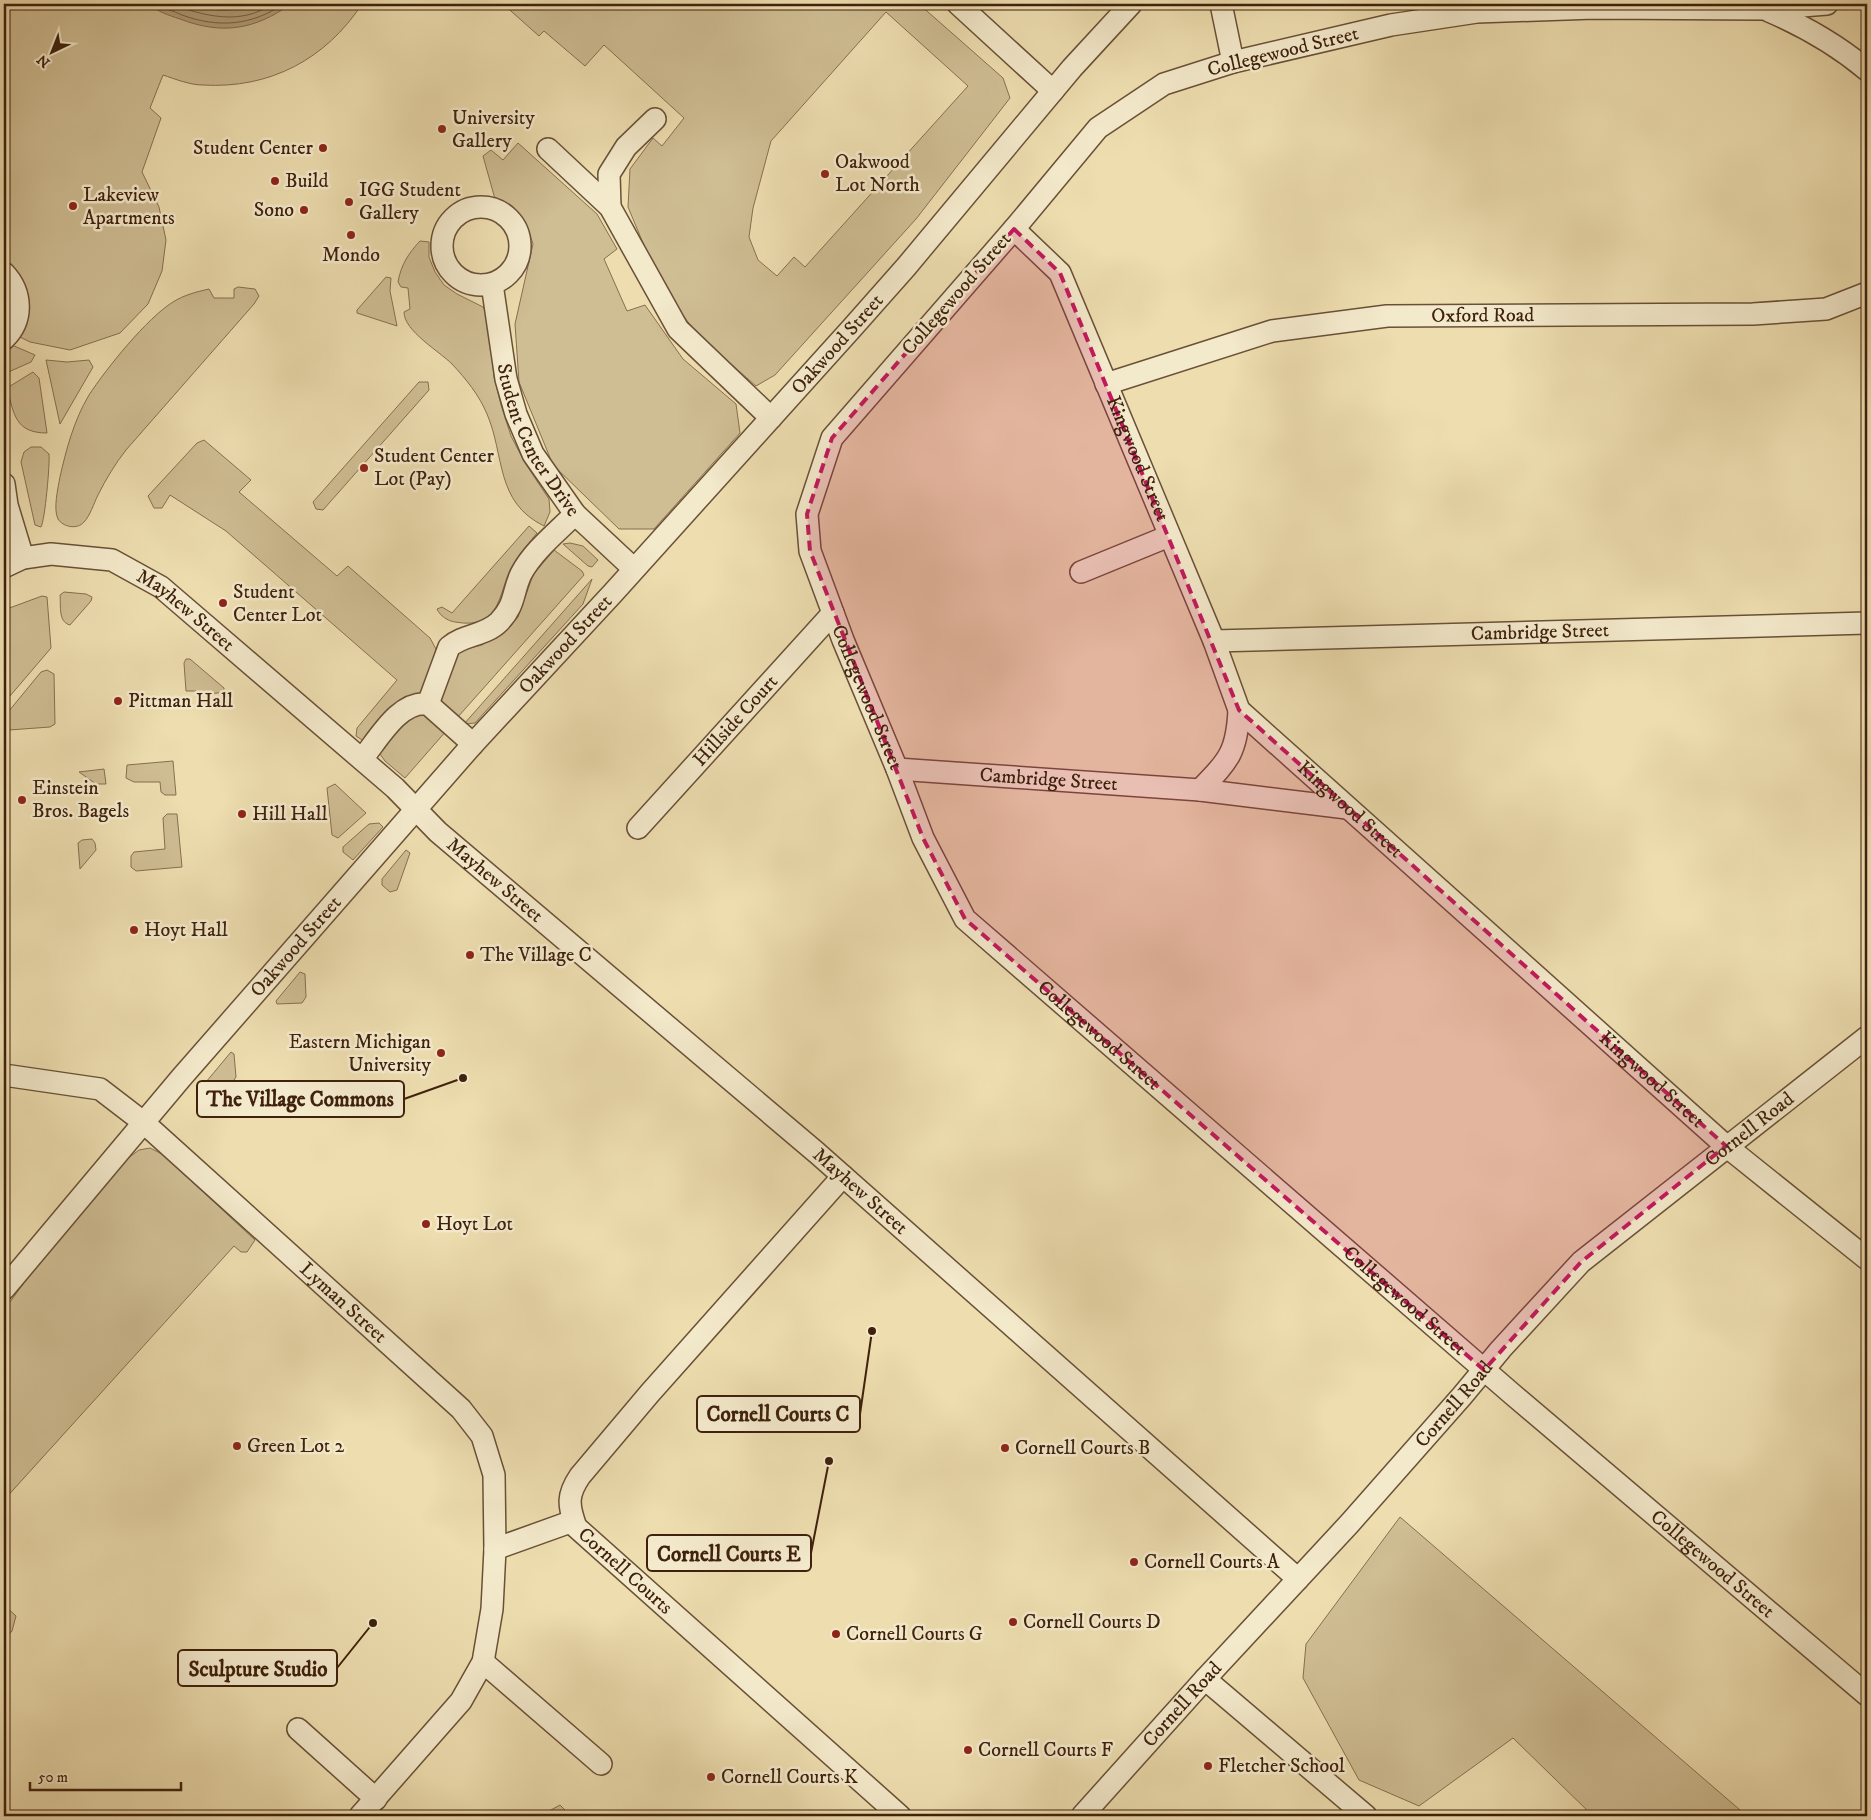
<svg xmlns="http://www.w3.org/2000/svg" width="1871" height="1820" font-family="'IM FELL DW Pica',serif">
<rect width="100%" height="100%" fill="#edddaf"/>
<filter id="stains"><feTurbulence type="fractalNoise" baseFrequency=".004" numOctaves="4"/><feColorMatrix values="0 0 0 0 .2 0 0 0 0 .09 0 0 0 0 .02 0 0 0 .5 -.17"/></filter>
<radialGradient id="worn" r=".72"><stop offset=".6" stop-color="#630" stop-opacity="0"/><stop offset="1" stop-color="#630" stop-opacity=".3"/></radialGradient>
<path fill="#cfbd93" stroke="#876f50" fill-rule="evenodd" d="M4,4H362C326,59 270,89 203,85C190,85 175,79 163,75L150,108L161,118L142,172L159,207L166,240L162,271L148,304L120,333L70,350L30,342L4,329Z
M503,4H919L1003,78L1010,98L916,219L775,375L756,386L697,334L661,286L628,207L630,169L653,138L662,146L684,118L604,45L585,66L544,31L539,36ZM886,12L968,86L805,267L794,257L777,276L758,260L749,237L753,208L771,141Z
M518,143L597,214L617,249L604,259L627,311L645,305L683,359L736,404L740,433L654,529H619L553,465L519,382L515,324L533,244L525,221L508,205L495,199L483,156L491,150L503,160Z
M420,241L429,242V257L435,272L444,285L457,294L483,307L490,319L494,377L501,405L511,436L525,463L549,499L550,512L544,526C495,502 505,456 487,414C479,395 466,379 452,364C439,351 404,331 404,312L410,309L408,288L401,287L398,282C401,265 408,254 420,241Z
M386,277L391,278L390,291L397,326L357,313V310Z
M238,287L255,289L259,296L254,304L126,450C115,464 106,479 98,495C94,503 90,516 84,522C77,530 63,527 58,519C53,509 58,488 60,477C66,450 74,420 89,395C106,369 147,318 173,302C184,295 196,292 209,289L214,298H234V289Z
M4,342H5L35,355L31,362L4,374Z
M46,360L67,362L89,360L93,367L60,424Z
M33,372L39,378L47,433C15,433 14,414 7,388Z
M419,382H428L429,390L323,510L316,509L313,502Z
M204,440L251,480L239,492L337,576L348,566L430,638L436,649L424,692L365,742L356,736L357,728L397,680L226,531L170,495L162,508H154L148,496L197,443Z
M31,447H41L49,454C50,464 45,520 41,527L35,525L21,462L24,452Z
M529,526L537,533C530,542 521,551 515,561C497,588 505,631 455,622C448,621 440,616 437,609L442,607L452,613Z
M570,543L583,546L598,560L592,567L588,566L563,544Z
M554,550L582,571L584,575L457,718L447,710L440,699L455,652L482,645L509,628L518,617L533,575Z
M592,579L583,604L475,723L464,724Z
M64,592L86,594L92,597L91,601L70,625C58,622 61,606 60,595Z
M42,596L47,597L51,648L4,703V610Z
M186,659H190L224,688V692L196,696V691H186L184,663Z
M47,670L54,674L55,724L50,727L9,730L4,728V717L41,672Z
M413,713L430,715L447,730L405,778L385,761L380,754L382,745Z
M173,761L176,795H165L161,792L160,782H134L126,778L127,765Z
M104,769L106,784H96L79,772Z
M335,784L366,813L338,838L332,835L327,788Z
M167,814H177L182,867L136,871L131,867V856L134,852L165,849L163,818Z
M379,823L383,827L353,860L343,852V847L369,824Z
M92,839L95,843L96,850L80,869L78,843L82,840Z
M406,850L410,853L397,890L390,892L382,885V879Z
M300,972L305,974L306,997L302,1003L277,1004L276,1001Z
M231,1052L234,1054L236,1077L232,1083L208,1085L206,1082Z
M150,1148L162,1154L255,1240L247,1252H241L234,1246L4,1500V1310L35,1268L127,1159L139,1150Z
M1400,1517L1747,1816H1593L1513,1738L1419,1806L1359,1780L1303,1678L1306,1644Z
M4,1605L16,1616L12,1631L4,1640Z
M560,1805L571,1816H540Z"/>
<path fill="#b29d78" stroke="#846b4d" d="M149,4H291C254,30 222,35 180,19C168,15 158,12 149,4Z"/>
<g fill="none" stroke-linecap="round" stroke-linejoin="round">
<path stroke="#785f42" stroke-width="1" d="M157,4C164,9 174,11 182,15C217,28 252,26 283,4
M171,4C204,16 241,26 272,4
M192,4C213,12 234,12 255,4"/>
<defs>
<g id="minor">
<path d="M958,4L1053,91"/>
<path d="M1221,4L1233,62"/>
<path id="s1" d="M1827,4L1764,9L1594,8L1477,12L1391,25L1233,62L1164,84L1098,128L1014,229L832,438L807,514L810,551L843,640L897,769L923,838L965,919L1511,1393L1867,1695"/>
<path d="M1769,11C1806,27 1836,44 1867,70"/>
<path d="M548,149L610,207L678,329L771,418"/>
<path d="M610,207L609,174L626,147L655,119"/>
<circle cx="481" cy="246" r="39"/>
<path id="s2" d="M1014,229L1060,273L1214,641L1239,710L1726,1146L1867,1259"/>
<path d="M4,273C22,292 24,320 4,339"/>
<path id="s3" d="M492,284L506,379L516,414L533,454L575,514L634,569"/>
<path id="s4" d="M1106,384L1272,331L1387,316L1753,314L1826,309L1867,293"/>
<path d="M4,484L7,505L23,558"/>
<path id="s5" d="M4,567L23,558L51,554L112,560L161,587L395,788L438,832L817,1153L1298,1579"/>
<path d="M1081,572L1169,536"/>
<path id="s6" d="M1214,641L1867,623"/>
<path d="M428,704L449,647C464,634 485,636 499,622C516,604 512,593 521,574C533,551 557,532 575,514"/>
<path d="M362,759C378,740 399,700 428,704L473,744"/>
<path id="s7" d="M897,769L1200,790L1347,808"/>
<path d="M1200,790C1229,760 1237,752 1239,710"/>
<path id="s8" d="M638,828L833,613"/>
<path id="s9" d="M4,1075L100,1089L143,1122L461,1409L482,1436L494,1475L495,1549L492,1609L483,1662L461,1701L360,1816"/>
<path id="s10" d="M843,1176L650,1393L580,1476C567,1495 568,1505 576,1527L900,1816"/>
<path id="s11" d="M4,1289L181,1078L473,744L613,593L852,328L906,267L1072,68L1131,4"/>
<path d="M495,1549L573,1521"/>
<path d="M483,1662L601,1764"/>
<path d="M1205,1679L1366,1816"/>
<path d="M298,1729L376,1799"/>
<path id="s12" d="M1082,1816L1205,1679L1350,1523L1462,1396L1501,1349L1581,1262L1867,1037"/>
</g>
</defs>
<use href="#minor" stroke="#6a5036" stroke-width="24"/>
<use href="#minor" stroke="#f3e9cb" stroke-width="21"/>
</g>
<path fill="#c2185b" fill-opacity="0.2" stroke="#c2185b" stroke-width="4" stroke-dasharray="10 6" stroke-linejoin="round" d="M1014,229L1060,273L1239,710L1726,1146L1581,1262L1484,1370L965,919L923,838L810,551L807,514L832,438Z"/>
<g fill="#8f2418" stroke="#f3e9cb" stroke-width="2">
<circle cx="442" cy="129" r="5"/>
<circle cx="323" cy="148" r="5"/>
<circle cx="825" cy="174" r="5"/>
<circle cx="275" cy="181" r="5"/>
<circle cx="349" cy="202" r="5"/>
<circle cx="73" cy="206" r="5"/>
<circle cx="304" cy="210" r="5"/>
<circle cx="351" cy="235" r="5"/>
<circle cx="364" cy="468" r="5"/>
<circle cx="223" cy="603" r="5"/>
<circle cx="118" cy="701" r="5"/>
<circle cx="22" cy="800" r="5"/>
<circle cx="242" cy="814" r="5"/>
<circle cx="134" cy="930" r="5"/>
<circle cx="470" cy="955" r="5"/>
<circle cx="441" cy="1053" r="5"/>
<circle cx="426" cy="1224" r="5"/>
<circle cx="237" cy="1446" r="5"/>
<circle cx="1005" cy="1448" r="5"/>
<circle cx="1134" cy="1562" r="5"/>
<circle cx="1013" cy="1622" r="5"/>
<circle cx="836" cy="1634" r="5"/>
<circle cx="968" cy="1750" r="5"/>
<circle cx="1208" cy="1766" r="5"/>
<circle cx="711" cy="1777" r="5"/>
</g>
<g text-anchor="middle" dominant-baseline="central" stroke-width="5" stroke-linejoin="round" paint-order="stroke">
<g font-size="20" fill="#3f210d" stroke="#f3e9cb">
<text transform="translate(1283 52) rotate(-14)">Collegewood Street</text>
<text transform="translate(957 294) rotate(-49)">Collegewood Street</text>
<text stroke="none"><textPath href="#s4" startOffset="386">Oxford Road</textPath></text>
<text stroke="none"><textPath href="#s11" startOffset="1260">Oakwood Street</textPath></text>
<text stroke="none"><textPath href="#s3" startOffset="165">Student Center Drive</textPath></text>
<text stroke="none"><textPath href="#s2" startOffset="265">Kingwood Street</textPath></text>
<text stroke="none"><textPath href="#s5" startOffset="200">Mayhew Street</textPath></text>
<text stroke="none"><textPath href="#s6" startOffset="326">Cambridge Street</textPath></text>
<text stroke="none"><textPath href="#s11" startOffset="855">Oakwood Street</textPath></text>
<text stroke="none"><textPath href="#s1" startOffset="1434">Collegewood Street</textPath></text>
<text stroke="none"><textPath href="#s8" startOffset="145">Hillside Court</textPath></text>
<text stroke="none"><textPath href="#s7" startOffset="152">Cambridge Street</textPath></text>
<text stroke="none"><textPath href="#s2" startOffset="685">Kingwood Street</textPath></text>
<text stroke="none"><textPath href="#s5" startOffset="611">Mayhew Street</textPath></text>
<text stroke="none"><textPath href="#s11" startOffset="450">Oakwood Street</textPath></text>
<text stroke="none"><textPath href="#s1" startOffset="1854">Collegewood Street</textPath></text>
<text stroke="none"><textPath href="#s2" startOffset="1090">Kingwood Street</textPath></text>
<text stroke="none"><textPath href="#s12" startOffset="960">Cornell Road</textPath></text>
<text stroke="none"><textPath href="#s5" startOffset="1091">Mayhew Street</textPath></text>
<text stroke="none"><textPath href="#s1" startOffset="2259">Collegewood Street</textPath></text>
<text stroke="none"><textPath href="#s9" startOffset="421">Lyman Street</textPath></text>
<text stroke="none"><textPath href="#s12" startOffset="555">Cornell Road</textPath></text>
<text stroke="none"><textPath href="#s1" startOffset="2664">Collegewood Street</textPath></text>
<text stroke="none"><textPath href="#s10" startOffset="519">Cornell Courts</textPath></text>
<text stroke="none"><textPath href="#s12" startOffset="150">Cornell Road</textPath></text>
</g>
<g font-size="20" fill="#3f210d" stroke="#f3e9cb" text-anchor="start">
<text x="452" y="118">University<tspan x="452" dy="23">Gallery</tspan></text>
<text x="313" y="148" text-anchor="end">Student Center</text>
<text x="835" y="162">Oakwood<tspan x="835" dy="23">Lot North</tspan></text>
<text x="285" y="181">Build</text>
<text x="359" y="190">IGG Student<tspan x="359" dy="23">Gallery</tspan></text>
<text x="83" y="195">Lakeview<tspan x="83" dy="23">Apartments</tspan></text>
<text x="294" y="210" text-anchor="end">Sono</text>
<text x="351" y="255" text-anchor="middle">Mondo</text>
<text x="374" y="456">Student Center<tspan x="374" dy="23">Lot (Pay)</tspan></text>
<text x="233" y="592">Student<tspan x="233" dy="23">Center Lot</tspan></text>
<text x="128" y="701">Pittman Hall</text>
<text x="32" y="788">Einstein<tspan x="32" dy="23">Bros. Bagels</tspan></text>
<text x="252" y="814">Hill Hall</text>
<text x="144" y="930">Hoyt Hall</text>
<text x="480" y="955">The Village C</text>
<text x="431" y="1042" text-anchor="end">Eastern Michigan<tspan x="431" dy="23">University</tspan></text>
<text x="436" y="1224">Hoyt Lot</text>
<text x="247" y="1446">Green Lot 2</text>
<text x="1015" y="1448">Cornell Courts B</text>
<text x="1144" y="1562">Cornell Courts A</text>
<text x="1023" y="1622">Cornell Courts D</text>
<text x="846" y="1634">Cornell Courts G</text>
<text x="978" y="1750">Cornell Courts F</text>
<text x="1218" y="1766">Fletcher School</text>
<text x="721" y="1777">Cornell Courts K</text>
</g>
</g>
<path fill="none" stroke="#3f210d" stroke-width="2" d="M463 1078L404 1099M872 1331L860 1414M829 1461L811 1553M373 1623L337 1668"/>
<g fill="#3f210d" stroke="#f3e9cb" stroke-width="2">
<circle cx="463" cy="1078" r="5"/>
<circle cx="872" cy="1331" r="5"/>
<circle cx="829" cy="1461" r="5"/>
<circle cx="373" cy="1623" r="5"/>
</g>
<g fill="#f3e9cb" stroke="#3f210d" stroke-width="2">
<rect x="197" y="1081" width="207" height="36" rx="5"/>
<rect x="697" y="1396" width="163" height="36" rx="5"/>
<rect x="647" y="1535" width="164" height="36" rx="5"/>
<rect x="178" y="1650" width="159" height="36" rx="5"/>
</g>
<g font-size="21" text-anchor="middle" font-weight="bold" fill="#3f210d">
<text x="300" y="1106">The Village Commons</text>
<text x="778" y="1421">Cornell Courts C</text>
<text x="729" y="1561">Cornell Courts E</text>
<text x="258" y="1676">Sculpture Studio</text>
</g>
<rect width="1871" height="1820" fill="none" stroke="#edddaf" stroke-width="20"/>
<rect x="5" y="5" width="1861" height="1810" fill="none" stroke="#3f210d" stroke-width="2.5"/>
<rect x="10" y="10" width="1851" height="1800" fill="none" stroke="#3f210d"/>
<g transform="translate(52 52) rotate(223)" stroke="#f3e9cb" stroke-width="4" paint-order="stroke">
<path d="M0-4L9 19L0 12L-9 19Z" fill="#3f210d"/>
<text y="-8" font-size="14" font-weight="bold" text-anchor="middle" fill="#3f210d">N</text>
</g>
<path d="M30 1782v8h151v-8" fill="none" stroke="#3f210d" stroke-width="2.5"/>
<text x="38" y="1782" font-size="15" fill="#3f210d" stroke="#f3e9cb" stroke-width="4" paint-order="stroke">50 m</text>
<rect width="100%" height="100%" filter="url(#stains)"/>
<rect width="100%" height="100%" fill="url(#worn)"/>
</svg>
